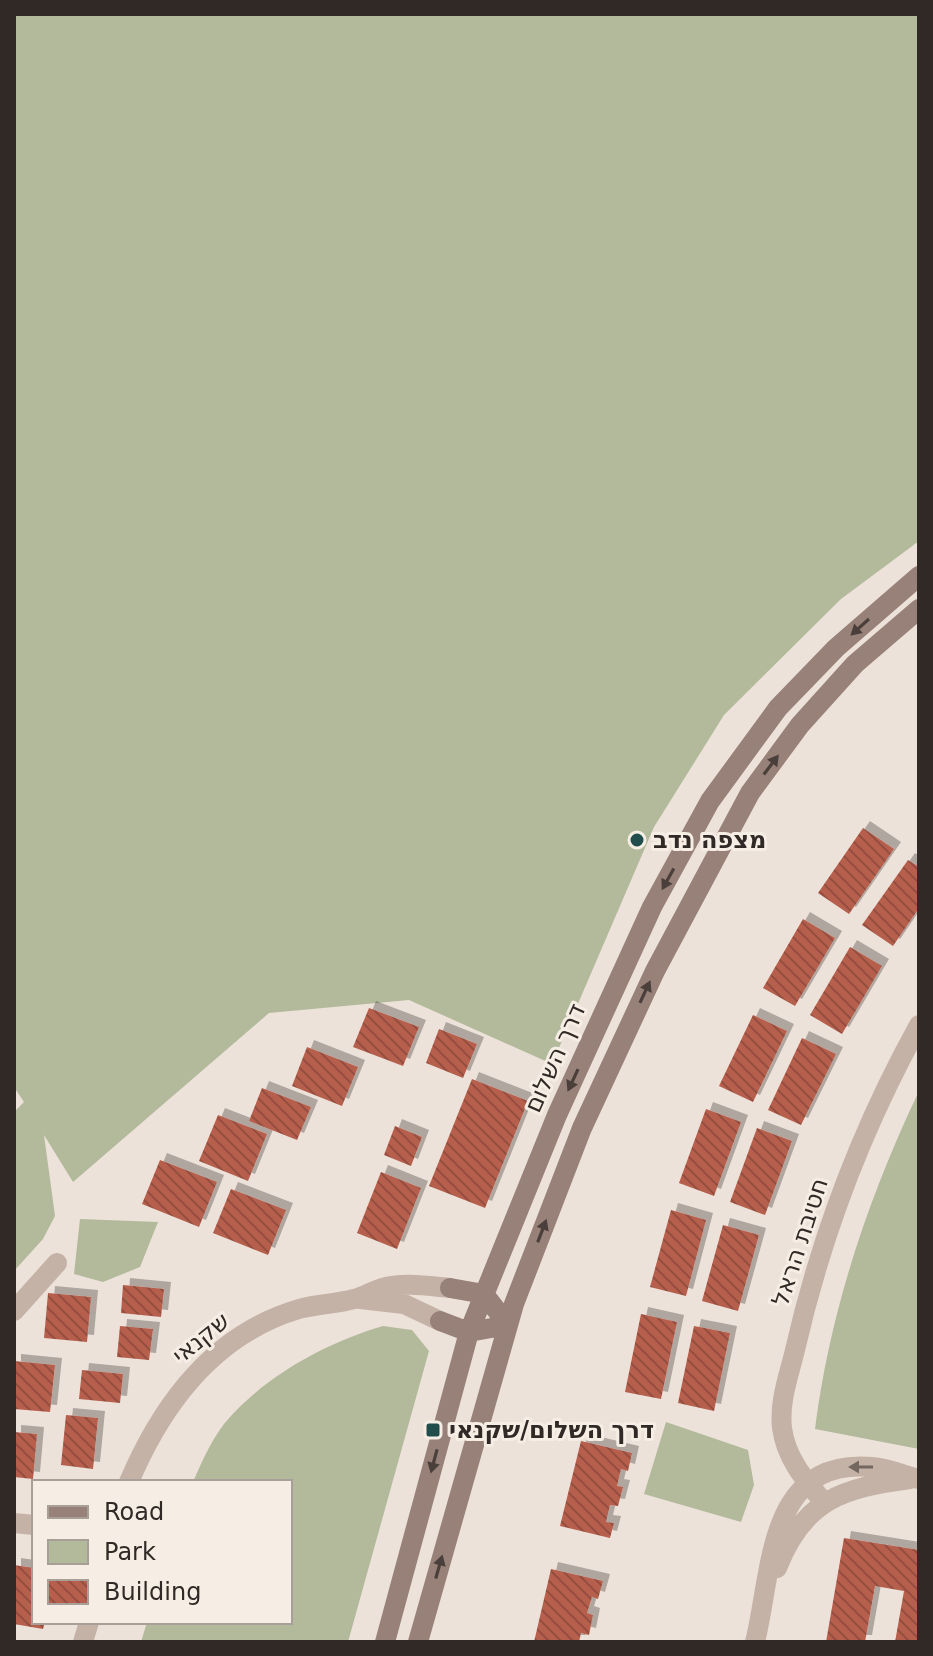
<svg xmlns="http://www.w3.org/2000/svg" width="933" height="1656" font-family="'DejaVu Sans',Heebo,sans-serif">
<defs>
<pattern id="building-back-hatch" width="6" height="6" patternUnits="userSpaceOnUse" patternTransform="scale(2)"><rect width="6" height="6" fill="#b75f4d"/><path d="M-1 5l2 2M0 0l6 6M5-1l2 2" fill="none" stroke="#954e40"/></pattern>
<filter id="shadow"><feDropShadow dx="7" dy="-7" stdDeviation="0" flood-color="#0004"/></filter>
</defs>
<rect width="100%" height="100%" fill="#ede2d9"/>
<path fill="#b2ba9b" d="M14,14H919V541L841,599L724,715L654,827L552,1064L409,1000L269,1013L73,1182L44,1135L55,1216L43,1239L14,1271V1112L24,1102L14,1087Z
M919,1091V1449L815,1429C830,1311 868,1198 919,1091Z
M80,1219L158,1222L140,1267L103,1282L74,1274Z
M383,1326L412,1330L429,1351L348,1642H141L147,1622H290V1482H193C202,1461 214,1434 230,1417C269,1374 328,1342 383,1326Z
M666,1422L748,1450L754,1485L741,1522L644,1494Z"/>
<path fill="url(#building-back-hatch)" filter="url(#shadow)" d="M863,828L894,849L849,914L818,893Z
M908,860L919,867V908L893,946L862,925Z
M803,919L835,938L795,1006L763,988Z
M850,947L882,966L842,1034L810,1015Z
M369,1008L419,1027L403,1066L353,1047Z
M753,1015L787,1031L753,1102L719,1086Z
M439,1029L477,1044L463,1078L426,1063Z
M802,1038L836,1054L801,1125L768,1110Z
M307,1047L358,1067L342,1106L292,1086Z
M472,1079L528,1101L485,1208L429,1186Z
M262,1088L311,1107L297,1140L249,1121Z
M706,1109L741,1122L714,1196L679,1183Z
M218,1115L267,1134L248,1181L199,1161Z
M395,1126L422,1137L411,1166L384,1155Z
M757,1128L792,1141L765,1215L730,1202Z
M160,1160L217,1182L199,1227L142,1204Z
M381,1172L421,1188L397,1249L357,1233Z
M231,1189L286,1210L268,1255L213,1233Z
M671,1210L706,1220L686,1296L650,1287Z
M723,1225L759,1235L738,1311L702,1301Z
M123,1285L164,1289L161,1317L121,1313Z
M48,1293L91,1297L87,1342L44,1338Z
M641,1314L677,1322L661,1399L625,1392Z
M120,1326L153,1329L149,1360L117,1357Z
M694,1326L730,1333L714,1411L678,1403Z
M14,1361L55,1365L50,1412L14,1409Z
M82,1370L123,1374L120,1403L79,1399Z
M66,1415L98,1418L93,1469L61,1465Z
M14,1432L37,1434L33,1479L14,1477Z
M581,1441L632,1453L628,1471L621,1469L617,1486L623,1487L618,1506L610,1505L606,1522L614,1523L610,1538L560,1526Z
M844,1538L919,1550V1642H895L904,1591L875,1586L865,1642H826Z
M14,1565L34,1568V1622H45L43,1629L14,1624Z
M551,1569L603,1581L598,1599L592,1597L587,1613L593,1615L589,1635L581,1633L579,1642H534Z"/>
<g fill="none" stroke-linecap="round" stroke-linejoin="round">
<path stroke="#c4b2a7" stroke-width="20" d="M360,1299L404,1304L440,1321
M14,1311L57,1263
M129,1482C162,1404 214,1334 299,1309C317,1304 336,1304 354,1299C364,1297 372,1291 382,1288C403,1282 428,1286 450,1288
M823,1501C804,1479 786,1458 782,1428C779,1401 789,1375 795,1350C821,1236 862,1128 919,1025
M14,1523L34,1525
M777,1568C804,1499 843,1488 910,1479
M83,1642L89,1622
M755,1642C773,1569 767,1458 872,1467C888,1468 903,1475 919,1479"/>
<path stroke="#978178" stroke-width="20" d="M440,1321L469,1332L508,1325L484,1294L450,1288
M385,1642L469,1332L557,1115L652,907L710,801L778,708L836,648L919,576
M418,1642L514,1304L582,1128L655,971L750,793L800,725L855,664L919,609"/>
</g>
<defs><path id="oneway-solid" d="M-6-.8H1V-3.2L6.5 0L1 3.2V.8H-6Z" transform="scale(2)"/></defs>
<g fill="#4a3f3a">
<use href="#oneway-solid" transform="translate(860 627) rotate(138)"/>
<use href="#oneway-solid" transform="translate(771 765) rotate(-53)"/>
<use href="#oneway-solid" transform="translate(668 879) rotate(119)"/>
<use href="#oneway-solid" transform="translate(645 992) rotate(-65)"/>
<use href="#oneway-solid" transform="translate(573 1080) rotate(115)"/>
<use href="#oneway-solid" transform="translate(542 1231) rotate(-69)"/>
<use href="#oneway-solid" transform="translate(434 1461) rotate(105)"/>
<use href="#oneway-solid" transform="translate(439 1567) rotate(-74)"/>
</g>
<use fill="#736760" href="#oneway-solid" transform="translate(861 1467) rotate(180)"/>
<g fill="#214d4d" stroke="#f6ede4" stroke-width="3">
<circle cx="637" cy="840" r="8"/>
<rect x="425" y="1422" width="16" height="16" rx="4"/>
</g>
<g text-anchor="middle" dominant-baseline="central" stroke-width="6" stroke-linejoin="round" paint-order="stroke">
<g font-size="24" font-weight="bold" fill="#312926" stroke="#f6ede4" text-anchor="start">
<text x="653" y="840">מצפה נדב</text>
<text x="449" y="1430">דרך השלום/שקנאי</text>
</g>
<g font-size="24" fill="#312926" stroke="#f6ede4">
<text transform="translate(555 1058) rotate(-66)">דרך השלום</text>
<text transform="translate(800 1242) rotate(-72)">חטיבת הראל</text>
<text transform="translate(201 1338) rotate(-39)">שקנאי</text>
</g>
</g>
<rect width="933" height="1656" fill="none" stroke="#312926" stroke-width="32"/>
<rect x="32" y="1480" width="260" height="144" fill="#f6ede4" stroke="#a79f98" stroke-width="2"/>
<rect x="48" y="1506" width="40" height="12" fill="#978178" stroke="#a79f98" stroke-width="2"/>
<text x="104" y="1520" font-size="24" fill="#312926">Road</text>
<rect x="48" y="1540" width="40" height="24" fill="#b2ba9b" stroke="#a79f98" stroke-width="2"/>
<text x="104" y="1560" font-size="24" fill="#312926">Park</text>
<rect x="48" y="1580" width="40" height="24" fill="url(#building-back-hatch)" stroke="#a79f98" stroke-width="2"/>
<text x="104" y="1600" font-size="24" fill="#312926">Building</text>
</svg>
